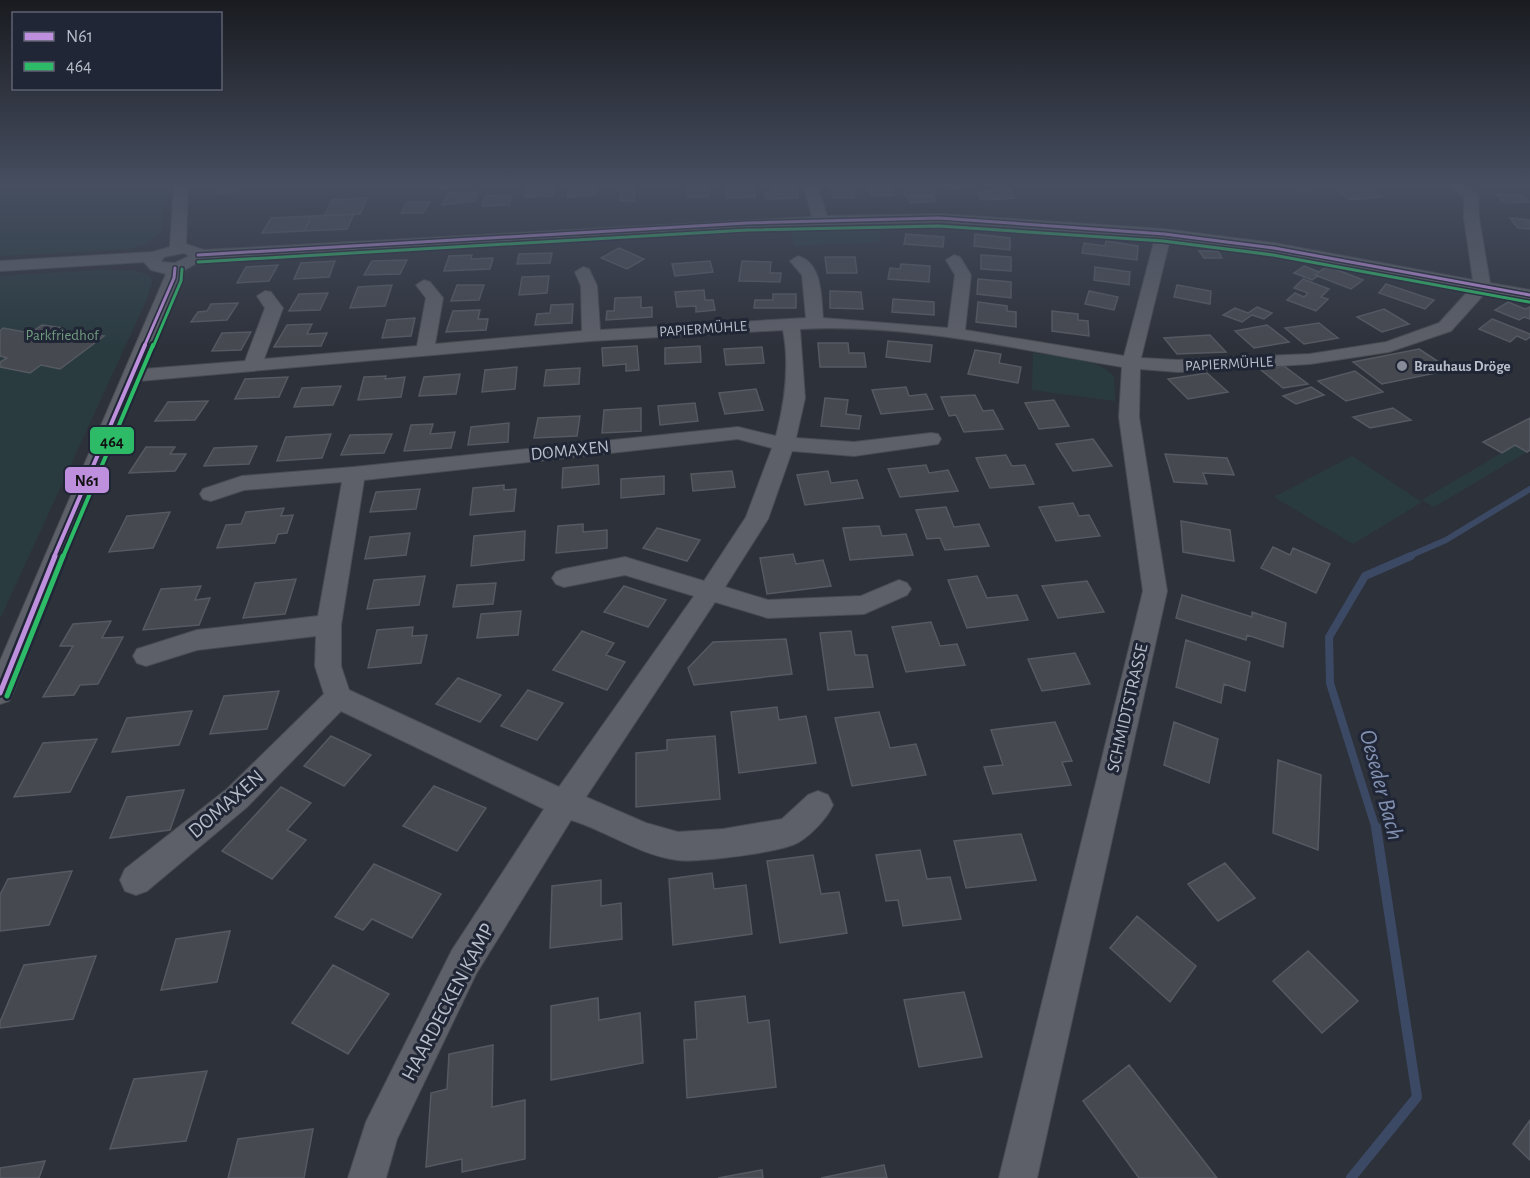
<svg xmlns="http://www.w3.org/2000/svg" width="1530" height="1178" font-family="'Alegreya Sans',sans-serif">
<rect width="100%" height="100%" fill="#2d313a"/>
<path fill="#2a3b40" d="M0,183H165L162,232L147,243L129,249L0,256Z
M876,226L882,242L794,246L790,229Z
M102,270L137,271L150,276L152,282L146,301L0,619V276Z
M1033,353C1059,357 1094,356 1114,376L1115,401L1032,390Z
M1515,445L1527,452L1434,507L1422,500Z
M1352,456L1422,502L1353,544L1274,497Z"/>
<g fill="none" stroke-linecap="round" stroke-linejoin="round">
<path stroke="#3c4964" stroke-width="6" d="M1407,557L1446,540L1530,489"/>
<path stroke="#3c4964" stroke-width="8" d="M1376,829L1330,683L1329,637L1365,576L1411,556"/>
<path stroke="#3c4964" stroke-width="10" d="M1351,1178L1417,1097L1376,827"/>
</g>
<path fill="#464950" stroke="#555961" stroke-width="1.5" d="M217,183H242L243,189L218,194Z
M611,183H635L634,201H621V187H611Z
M687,183H707L708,197H687Z
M937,183H962L965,189L941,190Z
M1290,183L1307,184L1312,191L1295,190Z
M725,185H754L755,197L726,198Z
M795,185L798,198L766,199L765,192H775L774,186Z
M830,185H845V188H852L855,198H833Z
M555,186L553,196L525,197L528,187Z
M596,186L594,196L567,197L570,187Z
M890,186L894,195L871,196L867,187Z
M1369,187L1383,197L1349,200L1335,189Z
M931,188L935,195L906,197L903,190Z
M1002,188L1010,190L1015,198L982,200L978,192Z
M477,192L474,201L442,205L448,193Z
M1495,194H1522L1530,202L1506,203Z
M512,195L509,205L482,206L485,196Z
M933,196L936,201L910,203L908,197Z
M367,198L360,214L324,216L332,200Z
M407,202H430L423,213H401Z
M354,214L347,229L304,231L312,216Z
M312,216L304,231L262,233L271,218Z
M1510,218L1530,220V229L1518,228Z
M906,234L944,237L943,247L904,244Z
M975,234L1010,238V250L974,246Z
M1106,241L1138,246L1137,260L1082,253L1084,243L1105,246Z
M619,248L644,259L627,269L601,258Z
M1199,251H1218L1222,258H1204Z
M552,253L550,263L517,264L519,254Z
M472,255L471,259L493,258L490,269L444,271L449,256Z
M981,255L1011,257V271L981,269Z
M825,257H855L857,273H827Z
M407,260L400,274L364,275L372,261Z
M335,261L329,277L294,279L301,263Z
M710,261L713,272L675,276L672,264Z
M742,261L771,262L770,273H781L780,282L739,281Z
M901,264L930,266L929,282L888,279L890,268L900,269Z
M278,265L269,281L237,283L246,267Z
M1304,266L1319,272L1315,275L1318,276L1312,280L1294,273Z
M1327,266L1363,280L1351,289L1315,275Z
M1095,267L1130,272L1129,285L1094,280Z
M549,276L547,293L519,295L522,277Z
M978,279L1011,282V298L977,294Z
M1303,279L1329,289L1321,297L1328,299L1316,311L1287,300L1295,293L1304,297L1308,293L1294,288Z
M1386,284L1434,300L1425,309L1379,293Z
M392,285L385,306L350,308L358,287Z
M457,285H484L479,300L451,301Z
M1177,285L1211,291L1210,304L1174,297Z
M704,290L705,300H713L715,310L696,312V306L677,307L675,292Z
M830,291L861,292L863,309L830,308Z
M1089,291L1118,297L1114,310L1085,304Z
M328,293L320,310L289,311L299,294Z
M773,294H796V308H754L755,300H773Z
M641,297V308L652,307V317L606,320L607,311H614L615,298Z
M893,299L934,302V315L892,312Z
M978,302L1007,306V311L1016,312V327L976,322Z
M1508,302L1525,309L1530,307V319L1524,317L1519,320L1495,310Z
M238,303L227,320L191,322L198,312L207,311L211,304Z
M573,304L572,323L535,325L537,314L550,313L551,305Z
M1257,307L1272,313L1264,319L1252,315L1242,322L1223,315L1235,308L1248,313Z
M1384,309L1409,324L1382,332L1357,317Z
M480,310L478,319H488L486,330L446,332L453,311Z
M1052,311L1078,314V320L1088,321L1089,336L1052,331Z
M415,318L411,336L382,338L387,320Z
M1492,319L1530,334V337L1526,340L1517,336L1510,342L1479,329Z
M1319,323L1338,338L1304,344L1285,328Z
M312,324L307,334L327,333L321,346L274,347L287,325Z
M42,325L63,328L53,335L74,338L81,333L104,336L60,369L41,365L30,373L0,367V362L7,358L0,356V331L3,328L30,333Z
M1267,325L1289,342L1254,348L1235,331Z
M251,332L241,350L212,351L222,333Z
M1210,335L1226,352L1177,354L1164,338Z
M888,341L932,345L930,362L886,357Z
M818,343H848L849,353H864L866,367H820Z
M637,346L639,370L626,371V364L603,366L602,348Z
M700,346L701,362L665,364V348Z
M762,347L764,363L726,365L724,349Z
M1419,349L1451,370L1382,384L1353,362Z
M975,350L1001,354L999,363L1021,367L1018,383L968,374Z
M1284,366L1308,384L1283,388L1260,369Z
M517,367L515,389L482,392L485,370Z
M580,368L579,384L544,386L546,370Z
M1355,371L1383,392L1346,401L1318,381Z
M1207,373L1228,392L1188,399L1168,379Z
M460,374L456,394L419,396L424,377Z
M386,376L385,379L405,377L401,397L358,400L364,377Z
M288,377L279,397L235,399L245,379Z
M341,386L333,405L294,407L302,388Z
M906,387L909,396L926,394L933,409L881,414L872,390Z
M1311,387L1324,395L1296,404L1283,396Z
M756,389L763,410L725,414L719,393Z
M975,395L983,411L993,410L1003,429L964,432L956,415L949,416L941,397Z
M825,398L848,400L846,414L861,416L859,429L821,426Z
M1054,400L1069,426L1039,429L1025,403Z
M208,401L195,420L155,421L168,402Z
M695,403L698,421L660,425L658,406Z
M641,408V431L602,433L604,410Z
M1393,408L1411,420L1370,428L1353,417Z
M580,416L577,436L534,438L538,418Z
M1530,418V450L1527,452L1515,445L1502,453L1483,442Z
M509,423L508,442L468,445L471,427Z
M433,424L430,434L455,432L451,448L404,451L411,425Z
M331,434L322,458L277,461L286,437Z
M392,434L384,453L341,455L350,435Z
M1093,439L1112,466L1073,471L1056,444Z
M257,446L249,464L204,466L214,448Z
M146,447H175L170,454H186L175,471L129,473Z
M1165,454L1227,458L1234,475L1203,473L1207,484L1174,482Z
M1006,455L1012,466L1025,465L1034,484L990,488L976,458Z
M598,465L599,484L562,488L563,468Z
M926,465L929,473L948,470L958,491L900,497L888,469Z
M732,471L735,487L693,491L691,474Z
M828,471L831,483L857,480L863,498L805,505L797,475Z
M664,476V494L621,498V479Z
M504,485V490L516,489L514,511L470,515L473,488Z
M420,489L416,509L370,512L376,492Z
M1073,503L1079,516L1089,515L1100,536L1056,541L1039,507Z
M946,507L954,527L979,524L989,546L945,550L940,538L927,539L916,510Z
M284,508L281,516L293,515L287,533L278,534L275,543L217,548L226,525L241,524L246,512Z
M170,512L153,548L109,552L127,516Z
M1181,521L1230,530L1234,561L1183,552Z
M583,524V532L607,530V548L556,553L558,526Z
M879,526L882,536L906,534L913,555L850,560L843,528Z
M657,528L700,540L687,561L643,548Z
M525,531L524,560L471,566L474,536Z
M410,533L406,555L365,559L370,537Z
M1273,547L1290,555L1293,548L1330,564L1316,593L1261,568Z
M793,554L796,564L823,560L831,586L767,594L760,558Z
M425,576L419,605L367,609L374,580Z
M977,576L987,598L1017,595L1028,620L967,628L948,580Z
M296,579L285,614L243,618L255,583Z
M1087,581L1104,612L1058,618L1042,586Z
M496,583L493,604L453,607L457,585Z
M201,586L195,600L210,598L199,625L143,630L161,589Z
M624,586L666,600L648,627L604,612Z
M1182,595L1252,617V612L1286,623L1283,647L1247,635L1246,640L1176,618Z
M521,611L518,635L477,638L481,614Z
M111,621L102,638L123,637L98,684L80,685L74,695L43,697L73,646H60L73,624Z
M931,622L940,646L957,644L965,665L906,672L892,627Z
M413,627L412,636L427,635L421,663L368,668L377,630Z
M582,631L614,643L606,655L625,662L607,690L553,670Z
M851,631L855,655H867L873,687L828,690L820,633Z
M786,639L792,674L694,685L688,668L713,642Z
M1186,640L1250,662L1245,691L1224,684L1221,703L1176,687Z
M1075,653L1090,684L1042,691L1028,659Z
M458,678L501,695L480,722L436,704Z
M528,690L563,703L537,740L501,726Z
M279,691L267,729L210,734L224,696Z
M777,707L779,720L806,716L816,763L739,773L731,712Z
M192,711L179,745L112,752L127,718Z
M879,712L890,748L916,744L926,775L852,786L835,718Z
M1055,722L1072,761L1062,762L1071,785L993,794L984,767L1003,765L991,730Z
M1174,722L1218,739L1209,783L1164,765Z
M331,736L371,755L344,786L304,766Z
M715,736L720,799L636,807V753L667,750V740Z
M97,739L70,792L14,797L43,743Z
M1278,760L1321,775L1318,850L1273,833Z
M434,786L486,808L457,851L403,826Z
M281,787L311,803L287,830L306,840L272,879L222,851Z
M184,790L170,830L110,838L127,797Z
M1021,834L1036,880L966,888L954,841Z
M920,850L927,879L950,877L961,919L903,926L898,900L886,901L876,855Z
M813,855L821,894L839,892L847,933L780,943L767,861Z
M1225,863L1255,898L1218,921L1188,884Z
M374,864L441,894L412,938L372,919L363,930L335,917Z
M72,871L49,925L0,931V895L8,879Z
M712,873L714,889L746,885L752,934L673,945L669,879Z
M601,880V906L621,903L622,939L550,948L552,886Z
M1137,916L1196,966L1170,1002L1110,948Z
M230,931L217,982L161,990L176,939Z
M1308,951L1358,1001L1322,1033L1273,981Z
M96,956L73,1019L0,1028V1022L24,965Z
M333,965L389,994L348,1054L292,1023Z
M964,992L982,1057L919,1067L904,1000Z
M745,996L748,1023L769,1020L776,1087L687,1098L684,1040L697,1039L695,1002Z
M598,998L599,1020L640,1013L643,1063L551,1080V1006Z
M493,1045L492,1107L525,1100V1159L462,1172V1159L426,1167L431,1093L447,1089L449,1054Z
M1129,1065L1217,1178H1139L1083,1101Z
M207,1071L186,1141L110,1149L134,1079Z
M1530,1120V1160L1513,1144Z
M313,1129L304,1178H228L238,1139Z
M45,1161L39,1178H0V1168Z
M884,1165L887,1178H821Z
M762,1170L763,1178H718Z"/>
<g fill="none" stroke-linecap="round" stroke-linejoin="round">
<defs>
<path id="street" d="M174,183H188L186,244L204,250L812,217L803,183H817L827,216L939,214L1164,229L1274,243L1473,280L1464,218V197L1446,183H1462L1478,195L1479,218L1490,283L1530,290V300L1486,292L1451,331L1389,352L1310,364L1178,372L1140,369L1139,417L1167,591L1037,1178H999L1143,591L1119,417L1122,367C1017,349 907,323 800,329L805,398L796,438L854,442L931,433L938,434L941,439L938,444L854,456L792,451L768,519L725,587L768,600L861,596L899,580L907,583L911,589L907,595L864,614L768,618L715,602L586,797L646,823L678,832L723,829L782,819L808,795L818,791L828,795L833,805C827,818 812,834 799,842C784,852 697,863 677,860C639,855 607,831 571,820L476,974L397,1139L386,1178H348L366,1122L452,950L544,809L341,711L247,807L147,891L136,895L125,891L120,880L125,869L227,789L324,694L315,666L316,636L197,650L146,666L137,663L133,656L137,649L197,630L318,616L342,482L244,490L211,501L203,499L200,494L203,489L242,476L354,467L738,427L776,436C785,401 790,366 783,330L591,341L139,381L75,533L13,693L9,701L0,704V661L166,274L151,270L144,262L0,271V261L152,252L170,247ZM939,222L1155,238L1124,356L965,330L971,275L960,257L954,255L946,260L955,275L948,328L823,318C821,298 823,263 798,256L790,261L802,275L806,318L600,330L597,286L589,269L583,267L575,272L581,286L582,331L435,344L443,298L430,282L424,280L416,285L426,298L417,346L264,359L283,308L271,292L265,291L257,296L265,308L245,361L144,369L183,271L204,259L747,227ZM1170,239L1274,253L1470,289L1439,323L1386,342L1310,354L1178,360L1141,358ZM184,253L189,256L175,263L161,262L164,257ZM738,439L772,448L746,517L704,581L625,557L564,569L556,572L552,578L556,584L564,587L625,575L694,596L559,787L349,690L341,666V625L364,480Z
M428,183H460C453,190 435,190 428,183Z"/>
</defs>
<use href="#street" stroke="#494c52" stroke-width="2"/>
<use href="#street" fill="#5d6068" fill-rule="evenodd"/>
<defs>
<path id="bus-1-far2" d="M198,255L747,223L939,218L1164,234L1274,248L1530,295
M144,347L174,278L175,268"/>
<path id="bus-1-far1" d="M54,557L145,345"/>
<path id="bus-1" d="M0,693L55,556"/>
<path id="bus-2-far2" d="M198,262L747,230L939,226L1163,241L1273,255L1529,302
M153,347L181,281L182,269"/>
<path id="bus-2-far1" d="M63,557L153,345"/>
<path id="bus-2" d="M7,696L63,556"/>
</defs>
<use href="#bus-1-far2" stroke="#202635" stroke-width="6"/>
<use href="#bus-1-far1" stroke="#202635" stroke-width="8"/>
<use href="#bus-1" stroke="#202635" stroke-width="10"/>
<use href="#bus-2-far2" stroke="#202635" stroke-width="6"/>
<use href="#bus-2-far1" stroke="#202635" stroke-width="8"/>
<use href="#bus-2" stroke="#202635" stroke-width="10"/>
<use href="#bus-1-far2" stroke="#be8fdc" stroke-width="3"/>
<use href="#bus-1-far1" stroke="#be8fdc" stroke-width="4"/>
<use href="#bus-1" stroke="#be8fdc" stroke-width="5"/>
<use href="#bus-2-far2" stroke="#2dbb67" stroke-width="3"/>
<use href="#bus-2-far1" stroke="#2dbb67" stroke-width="4"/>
<use href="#bus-2" stroke="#2dbb67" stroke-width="5"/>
</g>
<linearGradient id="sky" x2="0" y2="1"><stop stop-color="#191b20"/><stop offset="0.53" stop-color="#464e60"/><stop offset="1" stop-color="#464e60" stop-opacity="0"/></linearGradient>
<rect width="1530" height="348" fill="url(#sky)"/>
<circle fill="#878c98" stroke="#202635" stroke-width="2" cx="1402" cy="366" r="6"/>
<g text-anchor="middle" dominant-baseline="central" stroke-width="6" stroke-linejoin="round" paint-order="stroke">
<g font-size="15" fill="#b8bdca" stroke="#202635">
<text transform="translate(703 329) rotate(-4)">PAPIERMÜHLE</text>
<text transform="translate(1229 364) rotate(-3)">PAPIERMÜHLE</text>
</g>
<g font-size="15" fill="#709a7e" stroke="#202635">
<text x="62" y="335">Parkfriedhof</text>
</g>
<g font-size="15" font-weight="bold" fill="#b8bdca" stroke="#202635" text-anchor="start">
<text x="1414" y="366">Brauhaus Dröge</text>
</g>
<g font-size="18" fill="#b8bdca" stroke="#202635">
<text transform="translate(570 451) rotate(-6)">DOMAXEN</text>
<text transform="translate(1128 708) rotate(-77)">SCHMIDTSTRASSE</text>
</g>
<g font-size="21" fill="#b8bdca" stroke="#202635">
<text transform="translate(226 804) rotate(-41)">DOMAXEN</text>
<text transform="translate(448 1002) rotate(-62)">HAARDECKEN KAMP</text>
</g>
<g font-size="24" font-style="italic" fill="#8190b0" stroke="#202635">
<text transform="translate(1381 785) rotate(75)">Oeseder Bach</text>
</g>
</g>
<g stroke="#202635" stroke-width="2">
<rect x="89" y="426" width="46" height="29" rx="6" fill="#2dbb67"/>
<rect x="64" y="466" width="46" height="28" rx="6" fill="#be8fdc"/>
</g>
<g font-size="16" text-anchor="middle" font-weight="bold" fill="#111">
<text x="112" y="447">464</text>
<text x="87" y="486">N61</text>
</g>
<rect x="12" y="12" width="210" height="78" fill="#202635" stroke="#5d6271" stroke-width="1.5"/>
<rect x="24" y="32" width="30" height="9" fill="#be8fdc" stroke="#5d6271" stroke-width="1.5"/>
<text x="66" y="42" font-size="18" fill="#b8bdca">N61</text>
<rect x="24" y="62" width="30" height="9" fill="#2dbb67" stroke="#5d6271" stroke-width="1.5"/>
<text x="66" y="72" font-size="18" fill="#b8bdca">464</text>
</svg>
